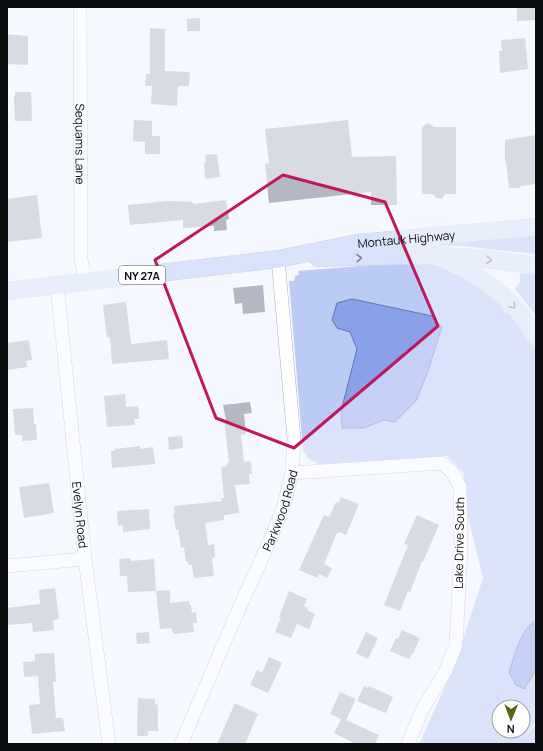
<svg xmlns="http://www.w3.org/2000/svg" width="543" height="751" font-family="Manrope,sans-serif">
<rect width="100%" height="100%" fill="#f5f8ff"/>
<path fill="#bbcbf6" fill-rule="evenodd" d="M536,233V254L461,246L421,245Z
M422,261L453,270L507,307L503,311L506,313L511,312L523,327L536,351V621C523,626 513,660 509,673L532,677L536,668V721L522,740L536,724V744H419L454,667L483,578L468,517L463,472L447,456L319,464L309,459L303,450L289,281H294L295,276L299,275L298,271ZM352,299L432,316L442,327L427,374L384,420L364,428H342L341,411L357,349L350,332ZM499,707H523V731H499Z
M527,273L536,275V316L515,289L520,282V274Z"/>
<path fill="#8aa1ea" stroke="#6475a9" d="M352,299L432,316L442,327L427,374L416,401L395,422L384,420L364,428H342L341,411L357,349L350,332L337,328L332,320L337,303Z
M536,621V668L532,677L524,689L516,685L509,673C513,659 522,626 536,621Z"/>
<path fill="#b4b8c4" d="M517,7H536V20L517,21Z
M200,18V31H187V19Z
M150,28L165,29V71L190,72L189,86H178L177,106L151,104L152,86H145L146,74H150Z
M7,34L28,36V65L7,64Z
M525,38L528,69L500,73L499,51H502L501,40Z
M15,92H31L32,121H15L14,96H15Z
M134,120L152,121V136H160V154H145V142L133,141Z
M348,120L352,157L396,156L397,205H371V192L269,203L265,164L269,163L265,129Z
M428,123L434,127H456V194H445L442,199L436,198L433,194H422V127Z
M536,135V184L521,186L520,188H509L506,161H505V140Z
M217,154L220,177L205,179L204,163H206L205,155Z
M37,195L42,238L7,242V199Z
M226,200L229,219L226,220L227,230L214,231V226L183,228V220L130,225L128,205L166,201L193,202V204Z
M263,285L265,312L243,314L242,303L235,304L233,288Z
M126,302L131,344L167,340L169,359L112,364L110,337L107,338L103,305Z
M29,340L32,360L26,361L27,367L7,370V343Z
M125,394L126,407L138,406L139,419H134L135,425L107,427L104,396Z
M250,402L252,413L244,414L246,434L241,435L244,462L251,461L252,474H249L250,484L235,485L239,513L224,515V520L205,523L208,545L214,544L215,557L212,558L214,576L194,578L192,565H189L188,562H186L184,547L181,548L178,529L176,530L173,514L175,513L174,506L222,501L221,498H224L221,467L227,466V463H229L224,420H226L223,405Z
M33,408L34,424H36L37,440L22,441V435H15L13,409Z
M182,436L183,448L169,450L168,437Z
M140,446V449L153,447L155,464L112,468L111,451H115L114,449Z
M49,483L54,513L24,518L19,487Z
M341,497L359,504L346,535L339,532V534L337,533L324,564L332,568L327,578L319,574L318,578L299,570L324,515L329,517L336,502L338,503Z
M149,509L150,529L123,532V525L118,526L117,511Z
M417,515L439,525L423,562L422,561L410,592L408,591L400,611L384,605L408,545L404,544Z
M130,558L131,561L154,559L156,591L128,592L127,576H120L119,559Z
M55,588L59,619L53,620L54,630L33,632L32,623L7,625V608L40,604L39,590Z
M170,590V603L189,601L190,605H191L192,613L196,612L197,623H193L194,632L174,634L171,628L160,629L156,591Z
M289,591L307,599L304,606L308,608L307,610L315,614L309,629L297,624L291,638L275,632L281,617H279Z
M402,630L420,638L413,654L412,653L409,659L390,651L396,638L398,639Z
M149,632L150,643L137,644L136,633Z
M366,632L378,638L368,659L356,653Z
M54,653L56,682H53L56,718H63L65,731L32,734L29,705L40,704L38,676L24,677L23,662L35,661V654Z
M269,657L282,663L268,693L250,685L257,670L262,673Z
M364,686L368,688L369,686L393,697L386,713L357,701Z
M340,692L356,699L346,720L379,735L375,744H356L334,733L341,719L330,714Z
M138,698L155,699V704L158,705V731H148V736H137Z
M235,703L258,714L245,744H217Z"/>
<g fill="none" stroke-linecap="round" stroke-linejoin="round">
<defs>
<g id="minor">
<path id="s1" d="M80,7L81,259L85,281"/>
<path id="s2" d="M57,285L85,559L109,744"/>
<path d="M292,473L442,463L453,473L460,487L461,547L456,645L445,672L422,710L408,744"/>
<path d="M7,566L85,559"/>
<path id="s3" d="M181,744L233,622L272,536L284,505L292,473L294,439L278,259"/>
</g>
<g id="major">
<path d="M318,258L434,255L494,260L536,266"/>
<path d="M445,260C483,276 516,301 536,337"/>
<path id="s4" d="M7,291L278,259L357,243L536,227"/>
</g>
</defs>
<use href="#minor" stroke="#acb0bb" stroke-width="14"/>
<use href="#major" stroke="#d3d4d4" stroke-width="18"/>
<use href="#minor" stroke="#fff" stroke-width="13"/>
<use href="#major" stroke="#d9e2fb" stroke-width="17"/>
</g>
<defs><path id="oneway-chevron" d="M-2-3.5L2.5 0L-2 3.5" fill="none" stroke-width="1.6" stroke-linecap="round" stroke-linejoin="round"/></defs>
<g stroke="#7d8392">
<use href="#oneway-chevron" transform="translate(359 258) rotate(-3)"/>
<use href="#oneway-chevron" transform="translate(489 260) rotate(6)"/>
<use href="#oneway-chevron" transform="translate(513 306) rotate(47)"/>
</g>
<path d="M0 0H543V751H0ZM283,175L385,202L438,326L294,448L216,418L155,260Z" fill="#f5f8ff" fill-opacity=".55" fill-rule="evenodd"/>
<path fill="none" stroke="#c2185b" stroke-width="3" stroke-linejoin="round" d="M283,175L385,202L438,326L294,448L216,418L155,260Z"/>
<g text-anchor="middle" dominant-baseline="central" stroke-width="3.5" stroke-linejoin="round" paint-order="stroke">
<rect fill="#fff" stroke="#565659" stroke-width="1" x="119" y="266" width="46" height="18" rx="3"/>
<g font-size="11" font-weight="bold" fill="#0d0e12">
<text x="142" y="275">NY 27A</text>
</g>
<g font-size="12" fill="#0d0e12" stroke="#fff">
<text stroke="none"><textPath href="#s1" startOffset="137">Sequams Lane</textPath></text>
<text stroke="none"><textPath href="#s4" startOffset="403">Montauk Highway</textPath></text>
<text stroke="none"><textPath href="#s3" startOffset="254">Parkwood Road</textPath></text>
<text stroke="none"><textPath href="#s2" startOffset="231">Evelyn Road</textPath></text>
<text transform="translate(459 543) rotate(-89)">Lake Drive South</text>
</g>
</g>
<rect width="543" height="751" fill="none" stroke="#0d0e12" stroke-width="16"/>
<g transform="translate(511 719) rotate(181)"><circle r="19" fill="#ffffff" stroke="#9e9fa0"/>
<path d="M0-3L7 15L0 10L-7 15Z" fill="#57670f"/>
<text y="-6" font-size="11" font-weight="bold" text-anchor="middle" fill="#0d0e12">N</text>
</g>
</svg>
